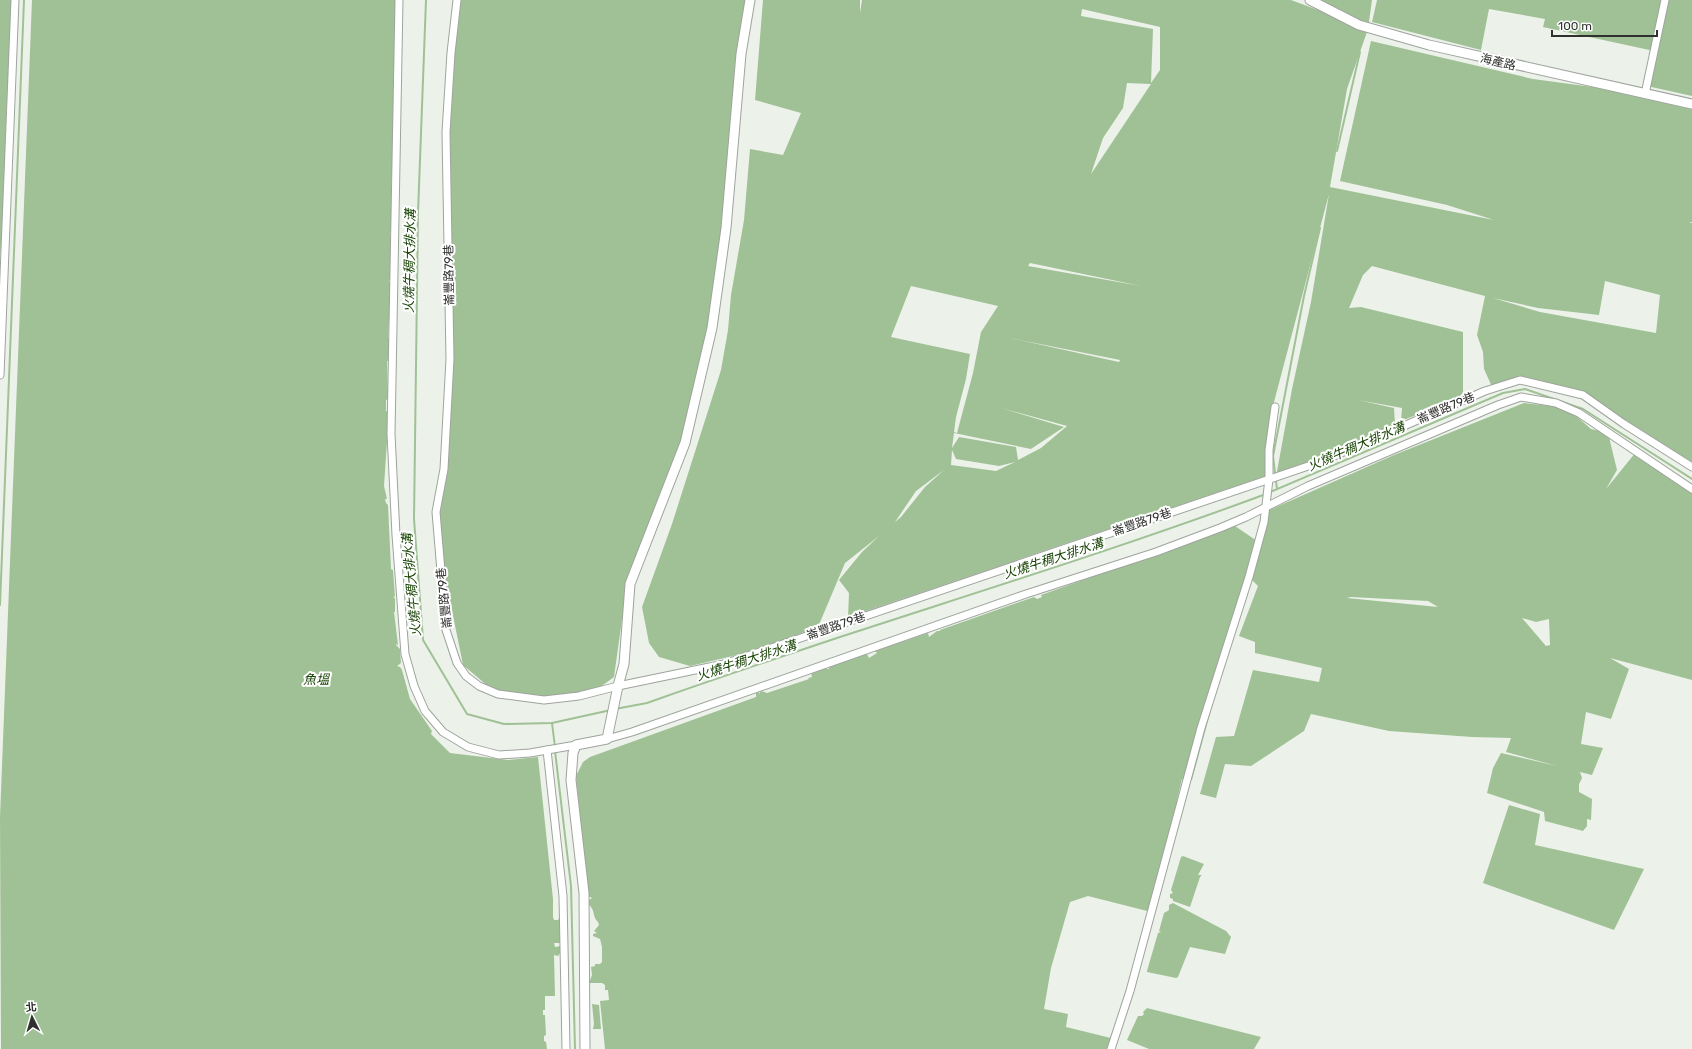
<svg xmlns="http://www.w3.org/2000/svg" width="1692" height="1049" font-family="Rubik,'Noto Sans TC',sans-serif">
  <style>
    .water { fill: #a0c195; fill-rule: evenodd }
    .lines { fill: none; stroke-linecap: round; stroke-linejoin: round }
    .stream { stroke: #a0c195; stroke-width: 2 }
    .minor-casing { stroke: #9ea49d; stroke-width: 9 }
    .tertiary-casing { stroke: #9ea49d; stroke-width: 11 }
    .minor { stroke: #fff; stroke-width: 7 }
    .tertiary { stroke: #fff; stroke-width: 9 }
    .labels { text-anchor: middle; stroke-width: 4; stroke-linejoin: round; paint-order: stroke }
    .street-label { font-size: 12px; fill: #2f312e; stroke: #fff }
    .water-label { font-size: 13px; font-style: italic; fill: #1a4506; stroke: #fff }
  </style>
  <rect width="100%" height="100%" fill="#ecf2ea"/>
  <!-- water -->
  <g class="water">
    <path d="M0,0h12l-3,49 2,7 -5,58 2,2v8h-2l-1,58h-2v2l2,-1 -2,1 1,18h-2l2,2 -4,55z"/>
    <path d="M32,0h367l-5,83 2,3 -2,6 -1,14 4,2 -6,77 2,39 -2,-1v1l2,2 1,8 -4,-3v6l4,1 -2,32 -3,-1 3,3 -1,8h-2v2h2l-3,56 2,1 -1,22h-2l1,38 -2,1v11l3,1 -5,74 3,13h-2l1,4 2,2 3,64 2,1 2,27 -2,-1 2,3v13h-1l4,33 -2,-1v1l4,4 1,14 -4,3 3,1 2,3 8,29 22,32 -1,3 19,19 58,7 30,-3 15,142v18l1,3h4l2,-3 1,26h-7l1,4 6,-1v10l-1,-3 -2,3 -4,-1 1,41h-10v14h-2v5h2l1,20 -2,1v5l2,1 1,7h-546l-1,-232z"/>
    <path d="M460,0h290l-33,296 -33,130 8,2 -29,80 -39,97 -10,72 -22,16 -60,7 -36,-7 -33,-28 -19,-94 -6,-61 10,-43 4,-86 -3,-238 4,-76z"/>
    <path d="M763,0h97v13l2,-13h429l70,26 -55,-26h66l-4,29 -21,60 -17,98 164,33 -47,-15 -107,-24 31,-140 162,38 112,15 47,10v118h-3l3,1v244l-109,-72 -58,-14 -32,8 -9,-20 -1,-17 -6,-17 8,-39 -113,-30 -9,9 -14,33 12,-1 102,25v64l-62,25 1,-13 -44,-8 36,8 1,17 -119,52 16,-88 19,-87 18,-108 -55,208 -5,73 -421,142 1,-24 -10,-13 23,-28 17,-16 -34,27 -27,64 -28,10 -1,6 -99,23 -31,-9 -10,-14 -7,-36 30,-83 49,-154 7,-40 3,-35 13,-75 6,-71 33,6 18,-42 -46,-13zM1082,9l78,18v43l-9,13 2,-54 -72,-13zM1127,83l24,1 -60,90 12,-36 20,-30zM1030,263l111,23 -113,-20zM1605,281l55,14 -4,38 -116,-21 -47,-14 45,10 61,7zM911,286l87,20 -17,26 -8,41 -16,60 -3,-1 2,-15 10,-38 4,-25 -79,-17zM1010,338l110,22 -1,2zM1001,408l66,18 -26,22 -23,12 -2,-13 -57,-10 -7,11 2,-15 77,16 33,-22zM952,450l4,9 43,7 16,-4 -19,9 -45,-6zM944,470l-19,17 -24,30 -6,5 21,-31z"/>
    <path d="M1377,0h315v96l-45,-10 7,-35 -111,-24 2,-8 -56,-10 -8,41 -109,-28z"/>
    <path d="M1524,403l43,5 24,21 17,4 9,37 -11,19 30,-37 56,37v191l-82,-22 19,11 -18,50 -25,-7 -5,32 22,4 -11,27 -12,-3 2,6 -3,6v8l13,7 -1,21 -4,-1v7l-4,5 -38,-10 -1,-9 -57,-19 6,-25 8,-15 56,13 -51,-14 5,-14 -39,-1 -83,-6 -78,-17 -7,17 -53,35 -26,-2 -9,34 -16,-4 16,-57 18,-1 19,-66 66,12 3,-14 -67,-15v-11l-16,-6 19,-50 -9,-9 16,-65 129,-57zM1351,597l77,4 10,6 -91,-9zM1522,618l14,4 13,-3 1,26 -4,1z"/>
    <path d="M1235,526l22,15 -65,239 -10,-1 -5,21 1,1 -2,10h-2l1,4h-2l-2,12 5,5 -21,81 -67,-17 -18,6 -19,66 -7,41 24,5 -2,13 49,12 -4,10h-506l-5,-48 9,-1 -1,-10h-3v-5l-3,-2h-13l3,-8 -1,-8 4,-1v-2h5l2,-2v-15l-2,-8 -7,-3v-2l4,-1 -3,-2 5,-6 -1,-3c-6,-5 -2,-12 -10,-18l1,-4 3,-2 -4,-2 -12,-120 7,-14 7,-5 166,-60v-4l3,-1v2l2,-3 6,2 42,-14 -1,-1 4,-1 -1,-4 15,-5 1,1h2v-2l38,-13 2,4 8,-5 -2,-2 53,-18 1,4 8,-6h3v-1l94,-33 3,2 5,-2 -1,-2z"/>
    <path d="M1509,805l31,9 -5,31 109,24 -30,61 -131,-47z"/>
    <path d="M1183,856l21,8 -6,11h4l-2,2 -10,30 -17,-6v-2l-3,-1v-4l3,-1 -2,-3 10,-33z"/>
    <path d="M1173,903l53,28 5,6 -6,17 -35,-7 -12,30 -2,1 -29,-6v-1l11,-38 3,-1 -2,-1 5,-18 5,-3v-5z"/>
    <path d="M592,1004l7,1 2,24h-8l1,-5z"/>
    <path d="M1147,1008l114,29 -7,12h-105l-22,-9 11,-24h4l2,-2 -1,-2z"/>
  </g>
  <g class="lines">
    <!-- stream -->
    <g class="stream">
      <path d="M426,0l-8,213 -4,306 9,121 44,74 37,10 48,-1 59,-13"/>
      <path d="M1337,151l23,-99"/>
      <path d="M1277,489l-4,-33 31,-160 16,-68"/>
      <path d="M1270,492l233,-99 22,-4 58,20 109,70"/>
      <path d="M0,605l24,-605"/>
      <path d="M615,709l32,-6c65,-23 130,-45 196,-67 141,-46 283,-90 423,-142"/>
      <path d="M552,723l3,24"/>
      <path d="M555,751l16,135 4,163"/>
    </g>
    <!-- minor casing -->
    <g class="minor-casing">
      <g id="minor">
        <path d="M399,0l-8,434 5,101 9,119 9,32 11,25 18,21 25,15 31,8 31,-2 46,-8"/>
        <path d="M457,0l-6,53 -5,79 4,227 -6,110 -8,43 10,118 11,33 9,13 13,10 19,8 46,6 35,-4 39,-10 106,-22 596,-202 165,-71 35,-11 63,15 41,29 68,43"/>
        <path d="M1645,94l20,-94"/>
        <path d="M0,375l15,-375"/>
        <path d="M607,739l25,-7 394,-138 130,-42 64,-24 26,-11 62,-31 190,-81 23,-8 35,6 23,10 113,76"/>
        <path d="M547,750l16,146 3,153"/>
        <path d="M1111,1049l19,-58 71,-263 48,-151 15,-55 5,-43v-29l6,-43"/>
      </g>
    </g>
    <!-- tertiary casing -->
    <g class="tertiary-casing">
      <g id="tertiary">
        <path d="M1310,0l49,25 70,20 263,59"/>
        <path d="M585,1049l-1,-156 -13,-113 2,-27 3,-8 31,-6 11,-53 6,-22 6,-80 55,-141 27,-115 14,-100 15,-174 9,-54"/>
      </g>
    </g>
    <!-- minor -->
    <use href="#minor" class="minor"/>
    <!-- tertiary -->
    <use href="#tertiary" class="tertiary"/>
  </g>
  <g class="labels">
    <!-- street labels -->
    <g class="street-label">
      <text transform="translate(1498 62) rotate(13)" y="4">海產路</text>
      <text transform="translate(449 275) rotate(-91)" y="4">崙豐路79巷</text>
      <text transform="translate(1446 408) rotate(-23)" y="4">崙豐路79巷</text>
      <text transform="translate(1142 522) rotate(-19)" y="4">崙豐路79巷</text>
      <text transform="translate(444 598) rotate(-96)" y="4">崙豐路79巷</text>
      <text transform="translate(836 626) rotate(-19)" y="4">崙豐路79巷</text>
    </g>
    <!-- water labels -->
    <g class="water-label">
      <text transform="translate(409 261) rotate(-89)" y="5">火燒牛稠大排水溝</text>
      <text transform="translate(1356 446) rotate(-23)" y="5">火燒牛稠大排水溝</text>
      <text transform="translate(1053 558) rotate(-18)" y="5">火燒牛稠大排水溝</text>
      <text transform="translate(411 585) rotate(-95)" y="5">火燒牛稠大排水溝</text>
      <text transform="translate(746 660) rotate(-18)" y="5">火燒牛稠大排水溝</text>
      <text x="316" y="684">魚塭</text>
    </g>
  </g>
  <!-- north arrow -->
  <g transform="translate(32 1017) rotate(355)" stroke="#ffffff" stroke-width="3" paint-order="stroke">
  <path d="M0-3L7 15L0 10L-7 15Z" fill="#2f312e"/>
  <text y="-6" font-size="11" font-weight="bold" text-anchor="middle" fill="#2f312e">北</text>
  </g>
  <!-- scale -->
  <path d="M1552 30v6h105v-6" fill="none" stroke="#2f312e" stroke-width="2"/>
  <text x="1558" y="30" font-size="12" fill="#2f312e" stroke="#ffffff" stroke-width="3" paint-order="stroke">100 m</text>
</svg>
